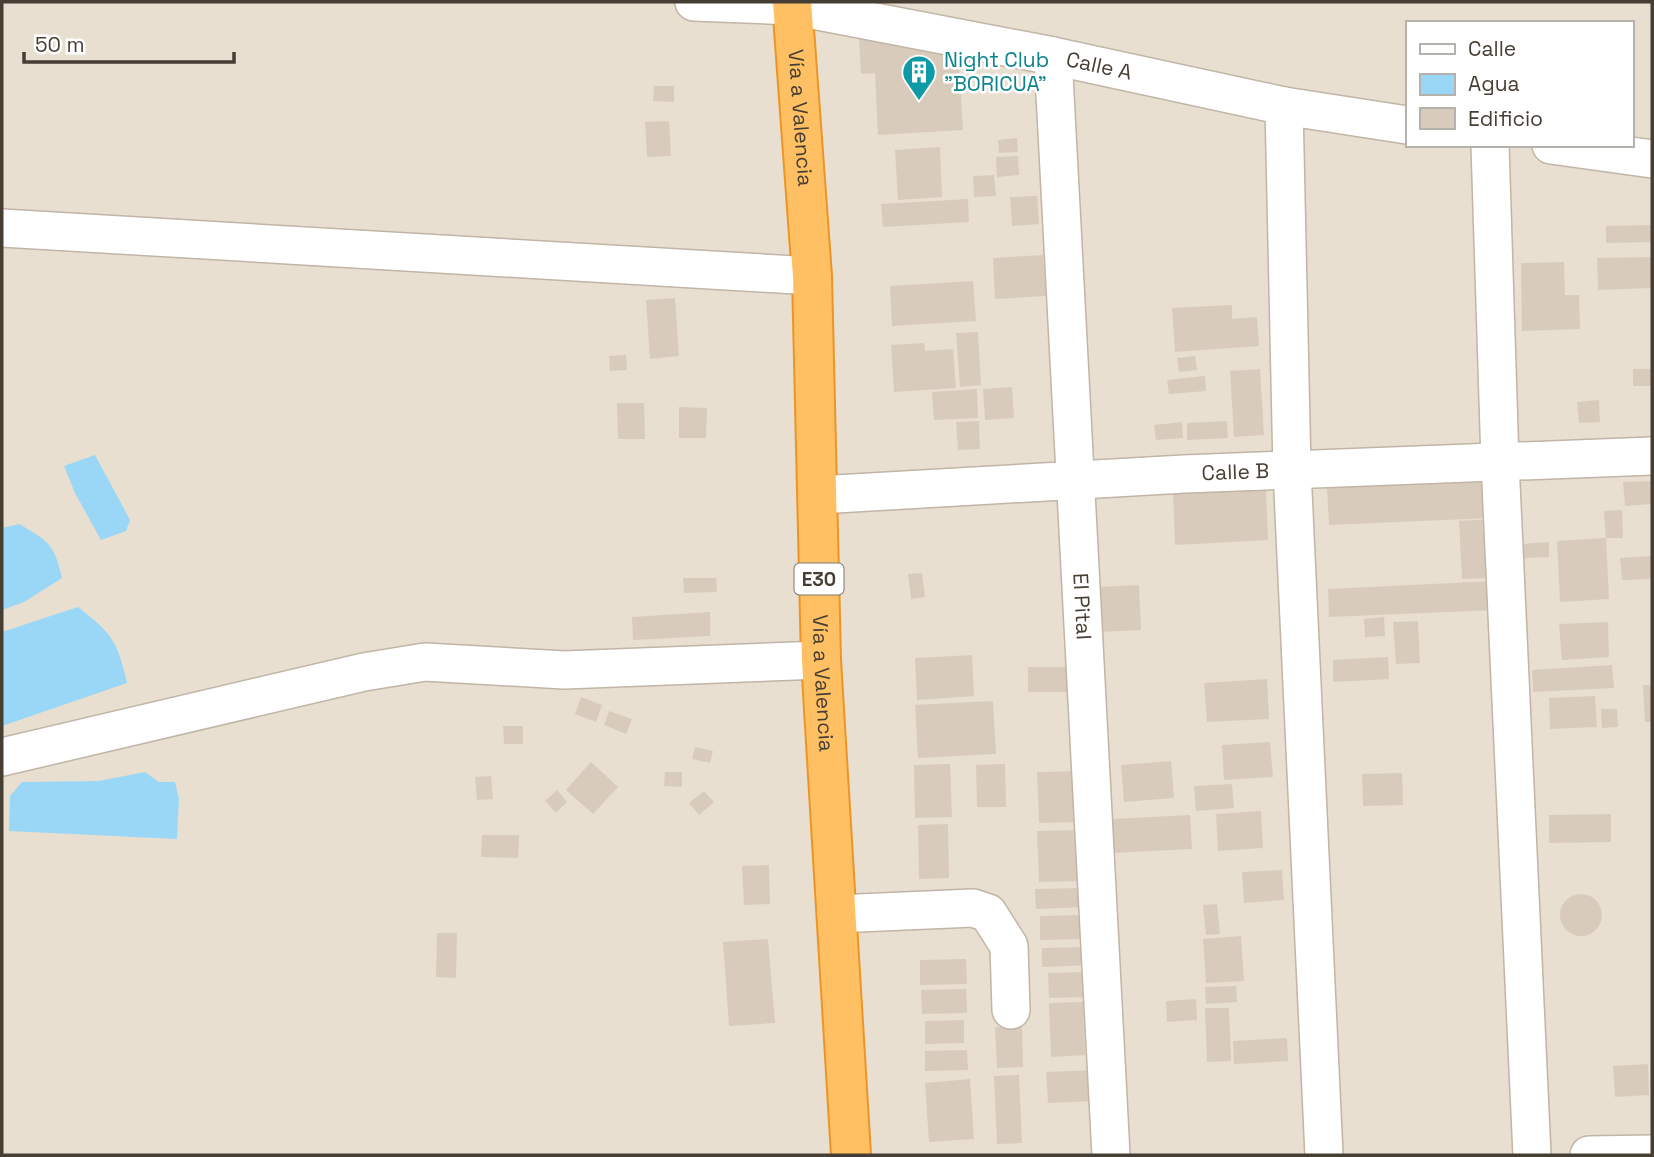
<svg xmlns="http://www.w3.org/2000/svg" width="1654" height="1157" font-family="'Space Grotesk',sans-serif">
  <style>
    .residential { fill: #e8dfd1; fill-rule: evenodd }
    .water { fill: #9ad7f7 }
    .building { fill: #d9cbbb }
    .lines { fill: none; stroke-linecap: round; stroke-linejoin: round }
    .minor-casing { stroke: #c0b5a6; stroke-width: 40 }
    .highway-casing { stroke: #ec9526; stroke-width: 42 }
    .minor { stroke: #fff; stroke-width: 37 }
    .highway { stroke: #ffc064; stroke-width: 38 }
    .labels { text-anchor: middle; stroke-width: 5; stroke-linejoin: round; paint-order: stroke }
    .shield { fill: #fff; stroke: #7e7870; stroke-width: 2 }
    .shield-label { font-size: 19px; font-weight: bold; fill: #463e33 }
    .culture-label { font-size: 21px; fill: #0d838f; stroke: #fff; text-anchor: start }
    .street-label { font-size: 21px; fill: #463e33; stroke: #fff }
  </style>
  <rect width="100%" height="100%" fill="#f4eee4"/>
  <!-- residential -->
  <path class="residential" d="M2,2h1650v1153h-1650zM1407,23h224v122h-224z"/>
  <!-- water -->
  <g class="water">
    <path d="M95,455l35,65 -4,11 -25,9 -26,-47 -11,-27z"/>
    <path d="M19,524c29,17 35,19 43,54l-38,24 -22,8v-82z"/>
    <path d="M78,607c34,27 39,33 49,76l-125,43v-94z"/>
    <path d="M145,772l14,10h16l4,17 -2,40 -168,-8 1,-35 12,-14 77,-1z"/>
  </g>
  <!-- building -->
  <g class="building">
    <path d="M859,37l83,10 2,20 15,-1 4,64 -85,5 -3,-62 -14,1z"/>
    <path d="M654,86h20v16l-21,-1z"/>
    <path d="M669,121l2,35 -24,1 -2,-35z"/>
    <path d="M1017,138l1,14 -19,1 -1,-13z"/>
    <path d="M940,147l2,50 -44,3 -3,-50z"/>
    <path d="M1018,156l1,19 -22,2 -1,-20z"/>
    <path d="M994,175l2,21 -22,1 -1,-21z"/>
    <path d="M1037,196l2,28 -27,2 -2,-29z"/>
    <path d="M968,199l1,23 -86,5 -2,-23z"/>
    <path d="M1652,225v17l-46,1v-17z"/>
    <path d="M1043,255l3,41 -51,3 -2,-41z"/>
    <path d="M1652,257v31l-54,2 -1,-32z"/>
    <path d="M1564,262l1,33h14l1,34 -58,2 -1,-68z"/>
    <path d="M973,281l3,40 -84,5 -2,-40z"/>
    <path d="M675,298l4,58 -29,3 -4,-59z"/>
    <path d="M1232,305v14l25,-2 2,29 -84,6 -3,-44z"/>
    <path d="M978,332l3,53 -21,2 -4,-54z"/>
    <path d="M924,343l1,8 28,-2 3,39 -62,4 -3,-47z"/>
    <path d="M626,355l1,15 -17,1 -1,-15z"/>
    <path d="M1195,356l2,14 -18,2 -2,-14z"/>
    <path d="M1260,369l4,66 -30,2 -4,-66z"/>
    <rect x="1633" y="369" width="19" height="17"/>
    <path d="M1205,376l1,15 -37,3 -2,-14z"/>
    <path d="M1012,387l2,31 -29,2 -2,-31z"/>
    <path d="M977,389l1,29 -44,2 -2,-28z"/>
    <path d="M1599,400l1,22 -21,1 -2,-21z"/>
    <path d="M617,403h27l1,36h-27z"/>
    <path d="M679,407l28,1 -1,30h-27z"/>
    <path d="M979,421l1,28 -22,1 -2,-28z"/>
    <path d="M1227,421l1,17 -41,2v-17z"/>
    <path d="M1182,422l1,16 -27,2 -2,-15z"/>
    <path d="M1489,480l2,38 -162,7 -2,-37z"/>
    <path d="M1652,481v23l-27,2 -2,-24z"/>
    <path d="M1266,490l2,50 -93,5 -2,-51z"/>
    <path d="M1622,510l1,28h-17l-2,-27z"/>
    <path d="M1492,519l2,59 -32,1 -3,-58z"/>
    <path d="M1606,538l3,61 -49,3 -3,-61z"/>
    <path d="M1549,542v15l-26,1 -1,-14z"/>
    <path d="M1652,556v23l-30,1 -2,-22z"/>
    <path d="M922,573l3,24 -14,2 -3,-25z"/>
    <path d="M683,578h33l1,14 -33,1z"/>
    <path d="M1494,581l2,29 -167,7 -1,-28z"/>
    <path d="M1139,585l2,45 -40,2 -2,-45z"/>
    <path d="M710,612v24l-77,4 -1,-23z"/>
    <path d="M1384,617l1,19 -20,1 -1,-18z"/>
    <path d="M1418,621l2,42 -24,1 -3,-42z"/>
    <path d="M1608,622l1,35 -47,3 -3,-36z"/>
    <path d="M972,655l2,41 -57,4 -2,-42z"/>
    <path d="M1388,657l1,22 -56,3v-22z"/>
    <path d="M1612,665l2,23 -81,4 -1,-22z"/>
    <rect x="1028" y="667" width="44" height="25"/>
    <path d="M1267,679l2,40 -62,3 -3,-39z"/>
    <path d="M1643,685h9v37h-7z"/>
    <path d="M1595,696l2,31 -47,2 -1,-31z"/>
    <path d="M581,697l21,8 -6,17 -21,-8z"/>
    <path d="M993,701l3,53 -78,4 -3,-53z"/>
    <path d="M1601,709h16l1,18 -16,1z"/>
    <path d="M609,711l23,8 -6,15 -22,-9z"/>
    <path d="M503,726h20v18h-19z"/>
    <path d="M1270,742l3,35 -49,3 -2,-35z"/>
    <path d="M695,747l18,4 -3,12 -18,-4z"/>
    <path d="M1171,761l3,37 -50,4 -3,-37z"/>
    <path d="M591,762l27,25 -25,27 -27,-24z"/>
    <path d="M950,764l2,53 -37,1 -1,-53z"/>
    <path d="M1005,764l1,43h-29l-1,-42z"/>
    <path d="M1080,771l2,51 -43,1 -2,-51z"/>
    <path d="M665,772h17v15l-18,-1z"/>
    <path d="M1402,773l1,32 -40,1 -1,-32z"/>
    <path d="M491,776l2,23 -16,1 -2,-23z"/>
    <path d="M1232,784l2,24 -38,3 -2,-25z"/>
    <path d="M557,790l10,12 -11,11 -11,-12z"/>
    <path d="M704,791l10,11 -15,13 -10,-12z"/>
    <path d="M1261,811l2,37 -45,3 -2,-37z"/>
    <path d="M1611,814v28l-62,1v-28z"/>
    <path d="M1190,815l2,34 -79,4 -2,-34z"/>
    <path d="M948,824l1,54 -30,1 -1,-54z"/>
    <path d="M1080,830l1,51 -42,1 -2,-51z"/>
    <path d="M482,835h37l-1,23 -37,-1z"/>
    <path d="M769,865l1,39 -26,1 -2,-39z"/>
    <path d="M1282,870l2,30 -40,3 -2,-31z"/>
    <path d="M1084,888l1,19 -49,2 -1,-20z"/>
    <circle cx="1581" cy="915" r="21"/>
    <path d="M1217,904l3,30 -14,1 -3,-30z"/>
    <path d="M1085,915l1,24 -46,1v-24z"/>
    <path d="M437,933h20l-1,45 -20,-1z"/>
    <path d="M1241,936l3,45 -38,2 -3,-44z"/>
    <path d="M768,939l7,84 -46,3 -6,-84z"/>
    <path d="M1090,947l1,18 -49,2v-19z"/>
    <path d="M966,959l1,25 -47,1v-25z"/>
    <path d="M1089,972v25l-40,1 -1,-25z"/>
    <path d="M1236,986l1,16 -31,2 -1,-17z"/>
    <path d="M966,989l1,24 -45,1 -1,-24z"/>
    <path d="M1196,999l1,21 -30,2 -1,-21z"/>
    <path d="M1083,1002l2,53 -34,2 -2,-54z"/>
    <path d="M1205,1008h24l2,53 -24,1z"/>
    <path d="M964,1020v23l-39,1v-23z"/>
    <path d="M1022,1026l1,41 -26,1 -2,-41z"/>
    <path d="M1287,1038l1,23 -54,3 -1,-23z"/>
    <path d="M967,1050l1,20 -43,1v-20z"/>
    <path d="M1648,1064l1,31 -34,2 -2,-31z"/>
    <path d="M1094,1070l2,31 -48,2 -2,-31z"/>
    <path d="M1019,1075l3,68 -25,1 -3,-68z"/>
    <path d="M970,1079l4,60 -45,3 -4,-59z"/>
  </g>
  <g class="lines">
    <!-- minor casing -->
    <g class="minor-casing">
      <g id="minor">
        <path id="s1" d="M694,2l98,4 261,50 231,50 123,19"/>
        <path id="s2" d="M1053,56l58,1099"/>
        <path d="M1284,106l8,364 32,685"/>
        <path d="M1490,145l10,317 32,693"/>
        <path d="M1551,145l101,14"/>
        <path d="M2,228l810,48"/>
        <path id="s3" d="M818,495l366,-21 468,-18"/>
        <path d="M2,757l362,-85 61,-10 139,8 257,-10"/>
        <path d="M836,914l137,-6 15,5 21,33 2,64"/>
        <path d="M1589,1155l63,-1"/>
      </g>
    </g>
    <!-- highway casing -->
    <g class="highway-casing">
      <g id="highway">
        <path id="s4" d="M792,2l20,274 9,384 30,495"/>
      </g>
    </g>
    <!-- minor -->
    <use href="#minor" class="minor"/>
    <!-- highway -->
    <use href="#highway" class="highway"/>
  </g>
  <!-- icons -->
  <defs>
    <g id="building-pin" transform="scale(1.75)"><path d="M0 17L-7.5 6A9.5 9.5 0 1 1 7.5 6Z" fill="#0f9aa8" stroke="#fff"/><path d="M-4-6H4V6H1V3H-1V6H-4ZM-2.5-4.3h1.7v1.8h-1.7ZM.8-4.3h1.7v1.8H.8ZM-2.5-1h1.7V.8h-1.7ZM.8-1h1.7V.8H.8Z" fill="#fff"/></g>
  </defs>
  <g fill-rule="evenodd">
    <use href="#building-pin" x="919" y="72"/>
  </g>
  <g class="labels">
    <!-- shield labels -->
    <rect class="shield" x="794.5" y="563.5" width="49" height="31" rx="5"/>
    <g class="shield-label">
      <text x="819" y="586">E30</text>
    </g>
    <!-- culture labels -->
    <g class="culture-label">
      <text x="944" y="67">Night Club<tspan x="944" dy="24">"BORICUA"</tspan></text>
    </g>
    <!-- street labels -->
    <g class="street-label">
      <text dy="7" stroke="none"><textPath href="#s1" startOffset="411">Calle A</textPath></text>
      <text dy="7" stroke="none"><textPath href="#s4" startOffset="116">Vía a Valencia</textPath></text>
      <text dy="7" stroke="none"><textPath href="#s3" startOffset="418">Calle B</textPath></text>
      <text dy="7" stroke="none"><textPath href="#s2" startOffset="551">El Pital</textPath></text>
      <text dy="7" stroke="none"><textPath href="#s4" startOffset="682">Vía a Valencia</textPath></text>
    </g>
  </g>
  <!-- border -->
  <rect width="1654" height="1157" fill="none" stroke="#463e33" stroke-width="7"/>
  <!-- legend -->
  <rect x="1406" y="21" width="228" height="126" fill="#ffffff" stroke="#b5b2ad" stroke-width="2"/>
  <rect x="1420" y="44" width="35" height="10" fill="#ffffff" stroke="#b5b2ad" stroke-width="2"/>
  <text x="1468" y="56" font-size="21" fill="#463e33">Calle</text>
  <rect x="1420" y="74" width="35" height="21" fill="#9ad7f7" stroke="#b5b2ad" stroke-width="2"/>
  <text x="1468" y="91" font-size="21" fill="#463e33">Agua</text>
  <rect x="1420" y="108" width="35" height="21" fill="#d9cbbb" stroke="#b5b2ad" stroke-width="2"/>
  <text x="1468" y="126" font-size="21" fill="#463e33">Edificio</text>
  <!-- scale -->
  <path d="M24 52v10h210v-10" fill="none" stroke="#463e33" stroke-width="3.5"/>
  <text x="35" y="52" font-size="21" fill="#463e33" stroke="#ffffff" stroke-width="5" paint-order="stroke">50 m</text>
</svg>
